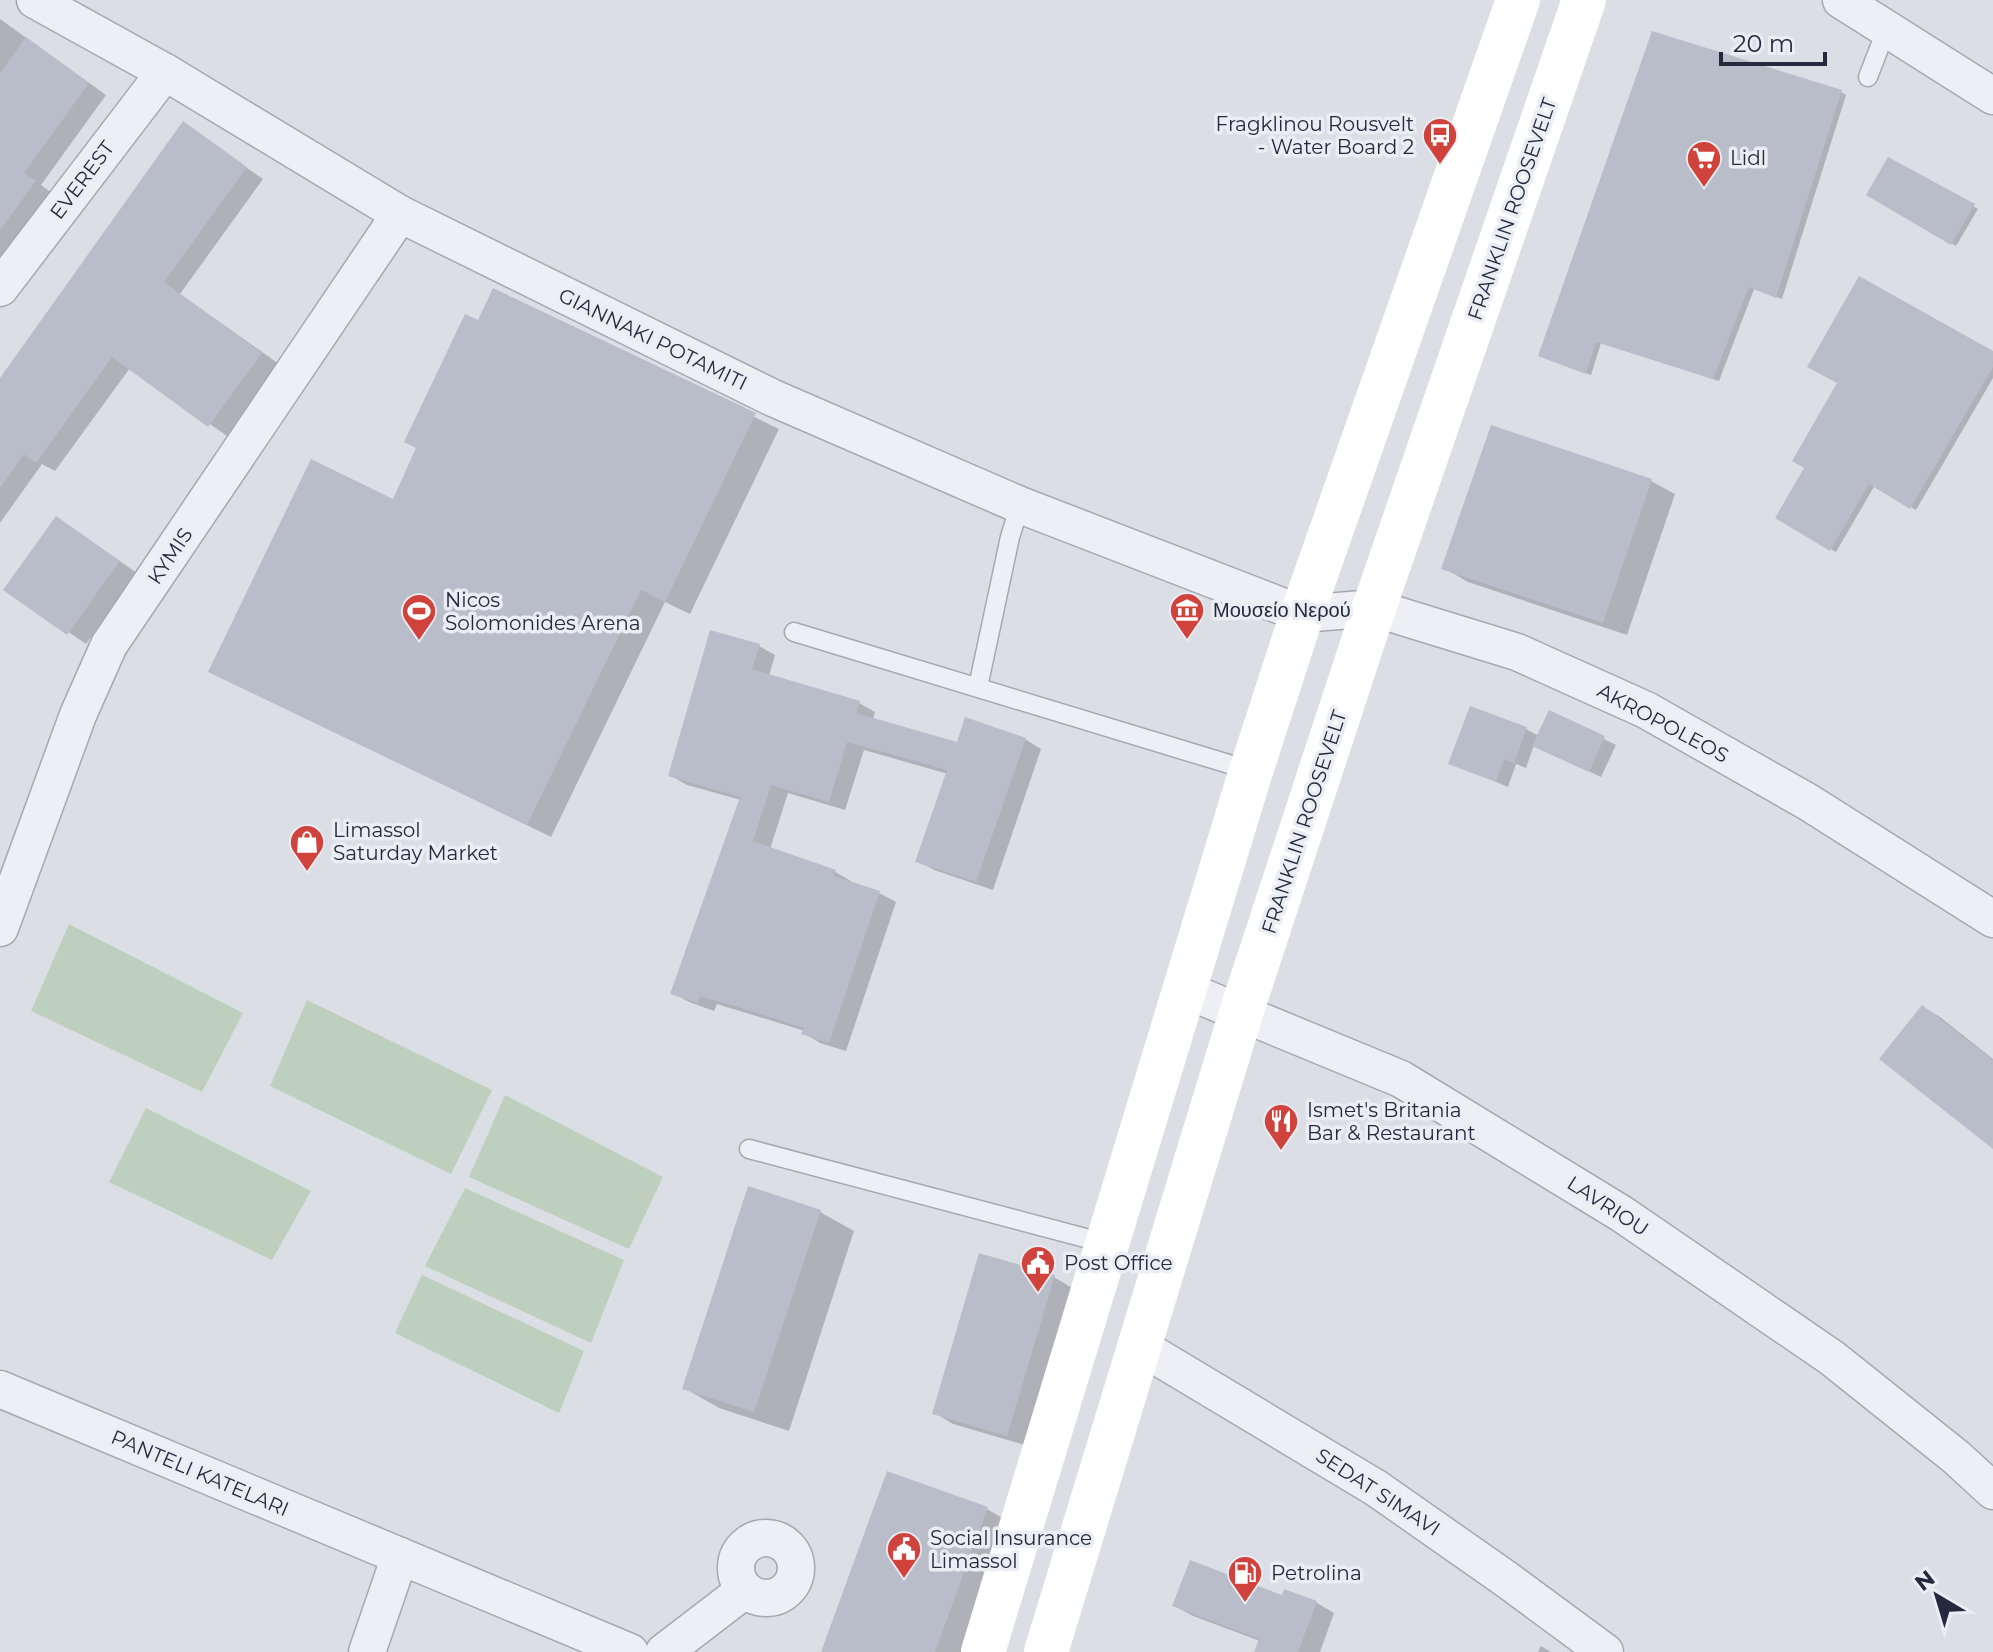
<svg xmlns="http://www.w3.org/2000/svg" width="1993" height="1652" font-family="Montserrat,sans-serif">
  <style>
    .green { fill: #bed0bd }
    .shadow { fill: #0003 }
    .building { fill: #b9bcc9 }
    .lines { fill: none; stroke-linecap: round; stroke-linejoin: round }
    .service-casing { stroke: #a5a8b3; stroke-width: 21 }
    .minor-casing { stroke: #a5a8b3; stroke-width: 39 }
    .service { stroke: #eeeff5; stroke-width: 18 }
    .minor { stroke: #eeeff5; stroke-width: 36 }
    .secondary { stroke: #fff; stroke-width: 44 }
    .labels { text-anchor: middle; stroke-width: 7; stroke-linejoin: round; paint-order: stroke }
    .poi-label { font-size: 20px; fill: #25293d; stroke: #ebedf4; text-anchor: start }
    .street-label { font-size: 20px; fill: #25293d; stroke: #ebedf4 }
  </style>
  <rect width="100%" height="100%" fill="#dcdee6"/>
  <!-- green -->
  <g class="green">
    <path d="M69,924l174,89 -41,79 -171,-81z"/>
    <path d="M307,1000l185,90 -41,84 -181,-88z"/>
    <path d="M505,1095l158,82 -34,72 -160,-72z"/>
    <path d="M146,1108l165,83 -39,69 -163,-78z"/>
    <path d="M465,1188l159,72 -33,83 -166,-77z"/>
    <path d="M422,1275l162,76 -25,62 -164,-80z"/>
  </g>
  <!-- shadow -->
  <g class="shadow">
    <path d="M0,19l106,76 -65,90 11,8 -52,73z"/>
    <path d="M1841,92l5,3 -64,204 -28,-10 -35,92 -118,-38 -10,32 -46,-17z"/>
    <path d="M183,124l80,55 -83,115 99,70 -52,72 -97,-68 -75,103 -13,-7 -42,59v-142z"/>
    <path d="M1888,159l90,50 -22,37 -88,-52z"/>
    <path d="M494,291l285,138 -89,185 -25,-12 -114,235 -340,-166 183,-170z"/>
    <path d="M1993,354v24l-77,132 -41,-25 -39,67 -58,-35 29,-50 33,-85z"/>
    <path d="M1651,481l24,13 -48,141 -159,-53 -24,-14z"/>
    <path d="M57,518l80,55 -51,71 -80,-55z"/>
    <path d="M759,646l16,9 -6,21 90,27 16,9 -2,8 85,24 67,-5 16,10 -48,141 -59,-20 -16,-9 30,-87 -84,-24 -19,60 -57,-17 -18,56 65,23 16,9v2l28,10 17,9 -50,149 -26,-8 -16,-10 1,-2 -88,-27 -3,7 -25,-9 -16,-9 68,-193 -54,-15 -17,-10z"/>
    <path d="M1550,712l66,33 -15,32 -67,-32 -8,23 -10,-4 -8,23 -57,-24 75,-34 13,7z"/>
    <path d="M1923,1007l17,10 53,42v87z"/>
    <path d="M820,1212l34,19 -65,200 -70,-23 -35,-20z"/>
    <path d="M1054,1277l18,11 -47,157 -72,-21 -18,-11z"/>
    <path d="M987,1509l34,20 -44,123h-153z"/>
    <path d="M1285,1591l32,12 17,10 -14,39h-64l4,-11 -67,-25 -18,-10 108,-9z"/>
    <path d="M1541,1646l10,6h-13z"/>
  </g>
  <!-- building -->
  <g class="building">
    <path d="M1652,31l190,59 -66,208 -27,-11 -36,92 -117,-37 -10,32 -48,-18z"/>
    <path d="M26,37l63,46 -65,90 12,8 -36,49v-157z"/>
    <path d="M183,121l64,46 -83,115 98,71 -54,74 -96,-70 -76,106 -12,-9 -24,34v-110z"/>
    <path d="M1888,157l87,47 -24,41 -85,-50z"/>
    <path d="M1859,276l134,75v16l-83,142 -41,-25 -39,67 -55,-33 29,-50 -12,-7 45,-78 -30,-16z"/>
    <path d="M493,288l263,125 -91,189 -24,-12 -114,235 -319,-153 103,-213 82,40 23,-51 -12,-6 61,-128 13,6z"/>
    <path d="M1491,425l161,54 -49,144 -162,-54z"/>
    <path d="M56,516l64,45 -53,74 -64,-45z"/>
    <path d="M710,630l50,14 -8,25 108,32 -4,12 101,29 8,-25 61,21 -50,144 -61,-20 32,-92 -100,-28 -18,60 -58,-17 -18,56 83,29 -2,6 46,15 -51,152 -28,-9 3,-6 -53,-17 -51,-15 -2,7 -28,-9 70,-197 -72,-21z"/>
    <path d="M1470,706l57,21 -13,36 -10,-4 -8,23 -48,-18z"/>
    <path d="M1549,710l56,26 -16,36 -57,-26z"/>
    <path d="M1922,1005l71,55v89l-114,-90z"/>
    <path d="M748,1186l73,24 -67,202 -72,-23z"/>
    <path d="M979,1253l76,22 -48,161 -75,-22z"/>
    <path d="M887,1471l101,36 -53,145h-114z"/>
    <path d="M1190,1560l92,35 2,-6 33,12 -19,51h-44l5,-13 -87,-33z"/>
  </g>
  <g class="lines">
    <!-- service casing -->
    <g class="service-casing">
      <g id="service">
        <path d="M1868,77l19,-49"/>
        <path d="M794,632l435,132 21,10"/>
        <path d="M978,687l32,-150 10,-32"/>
        <path d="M749,1149l359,95"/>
      </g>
    </g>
    <!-- minor casing -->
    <g class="minor-casing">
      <g id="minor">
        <path d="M35,0l130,72 235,142 373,184 247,107 282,109 72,-6 143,44 129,58 162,92 185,117"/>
        <path d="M1841,0l152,96"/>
        <path d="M0,288l165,-216"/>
        <path d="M0,928l78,-213 31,-70 291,-431"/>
        <path d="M1183,989l218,90 221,135 210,144 124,99 37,34"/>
        <path d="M1141,1347l235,141 130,91 99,73"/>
        <path d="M0,1389l630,263"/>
        <circle cx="766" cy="1568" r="30"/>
        <path d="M367,1652l33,-96"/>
        <path d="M664,1652l81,-62"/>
      </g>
    </g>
    <!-- service -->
    <use href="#service" class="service"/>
    <!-- minor -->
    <use href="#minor" class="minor"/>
    <!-- secondary -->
    <g class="secondary">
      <path d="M983,1652l267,-878 52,-160 216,-614"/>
      <path d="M1046,1652l195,-639 133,-405 210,-608"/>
    </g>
  </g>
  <!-- icons -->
  <defs>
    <g id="bus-pin" transform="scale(1.8)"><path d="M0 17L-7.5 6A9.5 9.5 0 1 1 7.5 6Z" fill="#d0433c" stroke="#ebedf4"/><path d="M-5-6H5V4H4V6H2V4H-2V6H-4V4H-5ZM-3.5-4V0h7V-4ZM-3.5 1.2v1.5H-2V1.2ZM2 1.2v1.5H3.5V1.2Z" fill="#fff"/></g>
    <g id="supermarket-pin" transform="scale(1.8)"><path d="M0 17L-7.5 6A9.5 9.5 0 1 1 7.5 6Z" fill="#d0433c" stroke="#ebedf4"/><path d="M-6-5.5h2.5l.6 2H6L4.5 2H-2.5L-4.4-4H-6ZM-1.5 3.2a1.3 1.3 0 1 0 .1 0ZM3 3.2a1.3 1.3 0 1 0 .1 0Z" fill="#fff"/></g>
    <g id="museum-pin" transform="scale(1.8)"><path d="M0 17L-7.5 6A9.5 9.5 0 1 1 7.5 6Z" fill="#d0433c" stroke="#ebedf4"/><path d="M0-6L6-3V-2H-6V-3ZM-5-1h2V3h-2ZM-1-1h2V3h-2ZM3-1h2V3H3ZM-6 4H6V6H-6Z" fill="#fff"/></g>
    <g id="stadium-pin" transform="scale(1.8)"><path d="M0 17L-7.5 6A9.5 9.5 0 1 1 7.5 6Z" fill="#d0433c" stroke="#ebedf4"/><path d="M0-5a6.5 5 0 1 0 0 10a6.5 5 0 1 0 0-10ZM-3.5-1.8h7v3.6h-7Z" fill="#fff"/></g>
    <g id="shop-pin" transform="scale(1.8)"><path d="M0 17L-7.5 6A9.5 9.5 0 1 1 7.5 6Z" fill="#d0433c" stroke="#ebedf4"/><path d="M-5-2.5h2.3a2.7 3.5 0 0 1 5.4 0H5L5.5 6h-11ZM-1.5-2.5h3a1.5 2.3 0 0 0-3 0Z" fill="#fff"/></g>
    <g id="restaurant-pin" transform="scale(1.8)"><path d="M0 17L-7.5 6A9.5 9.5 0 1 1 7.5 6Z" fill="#d0433c" stroke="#ebedf4"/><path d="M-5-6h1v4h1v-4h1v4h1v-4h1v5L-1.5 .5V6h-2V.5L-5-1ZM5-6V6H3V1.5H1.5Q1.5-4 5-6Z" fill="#fff"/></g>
    <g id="civic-pin" transform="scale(1.8)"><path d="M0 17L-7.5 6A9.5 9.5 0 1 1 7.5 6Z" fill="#d0433c" stroke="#ebedf4"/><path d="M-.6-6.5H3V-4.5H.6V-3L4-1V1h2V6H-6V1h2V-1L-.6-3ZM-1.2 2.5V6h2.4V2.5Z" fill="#fff"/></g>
    <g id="fuel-pin" transform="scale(1.8)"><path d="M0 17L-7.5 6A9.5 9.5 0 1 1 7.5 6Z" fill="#d0433c" stroke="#ebedf4"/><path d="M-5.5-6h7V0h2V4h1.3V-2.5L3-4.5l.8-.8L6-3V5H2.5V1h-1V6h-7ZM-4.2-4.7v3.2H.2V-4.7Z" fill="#fff"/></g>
  </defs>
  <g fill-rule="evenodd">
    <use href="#bus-pin" x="1440" y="135"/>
    <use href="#supermarket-pin" x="1704" y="158"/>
    <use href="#museum-pin" x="1187" y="610"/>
    <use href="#stadium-pin" x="419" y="611"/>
    <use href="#shop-pin" x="307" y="842"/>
    <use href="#restaurant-pin" x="1281" y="1121"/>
    <use href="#civic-pin" x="1038" y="1263"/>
    <use href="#civic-pin" x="904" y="1549"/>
    <use href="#fuel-pin" x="1245" y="1573"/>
  </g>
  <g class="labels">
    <!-- poi labels -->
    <g class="poi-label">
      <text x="1414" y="131" text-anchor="end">Fragklinou Rousvelt<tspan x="1414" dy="23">- Water Board 2</tspan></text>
      <text x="1730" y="165">Lidl</text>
      <text x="445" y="607">Nicos<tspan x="445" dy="23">Solomonides Arena</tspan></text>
      <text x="1213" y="617">Μουσείο Νερού</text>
      <text x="333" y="837">Limassol<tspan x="333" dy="23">Saturday Market</tspan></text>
      <text x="1307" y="1117">Ismet's Britania<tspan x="1307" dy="23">Bar &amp; Restaurant</tspan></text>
      <text x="1064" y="1270">Post Office</text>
      <text x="930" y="1545">Social Insurance<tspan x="930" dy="23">Limassol</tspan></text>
      <text x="1271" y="1580">Petrolina</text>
    </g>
    <!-- street labels -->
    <g class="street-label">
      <text transform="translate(82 180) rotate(-53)" y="7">EVEREST</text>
      <text transform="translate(1512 209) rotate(-71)" y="7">FRANKLIN ROOSEVELT</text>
      <text transform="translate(653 339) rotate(26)" y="7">GIANNAKI POTAMITI</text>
      <text transform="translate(170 556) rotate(-56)" y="7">KYMIS</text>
      <text transform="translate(1663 723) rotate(28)" y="7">AKROPOLEOS</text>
      <text transform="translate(1304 822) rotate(-72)" y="7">FRANKLIN ROOSEVELT</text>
      <text transform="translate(1608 1206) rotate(33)" y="7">LAVRIOU</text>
      <text transform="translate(200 1473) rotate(23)" y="7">PANTELI KATELARI</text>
      <text transform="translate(1378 1492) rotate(33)" y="7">SEDAT SIMAVI</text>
    </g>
  </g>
  <!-- north arrow -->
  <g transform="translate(1937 1596) rotate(322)" stroke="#ebedf4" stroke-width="6" paint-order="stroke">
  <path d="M0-6L14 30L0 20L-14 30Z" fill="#25293d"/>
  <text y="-12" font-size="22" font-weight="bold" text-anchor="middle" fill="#25293d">N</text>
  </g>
  <!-- scale -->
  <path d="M1721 52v12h104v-12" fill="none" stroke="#25293d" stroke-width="4"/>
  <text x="1733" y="52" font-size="24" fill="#25293d" stroke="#ebedf4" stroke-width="6" paint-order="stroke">20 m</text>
</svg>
